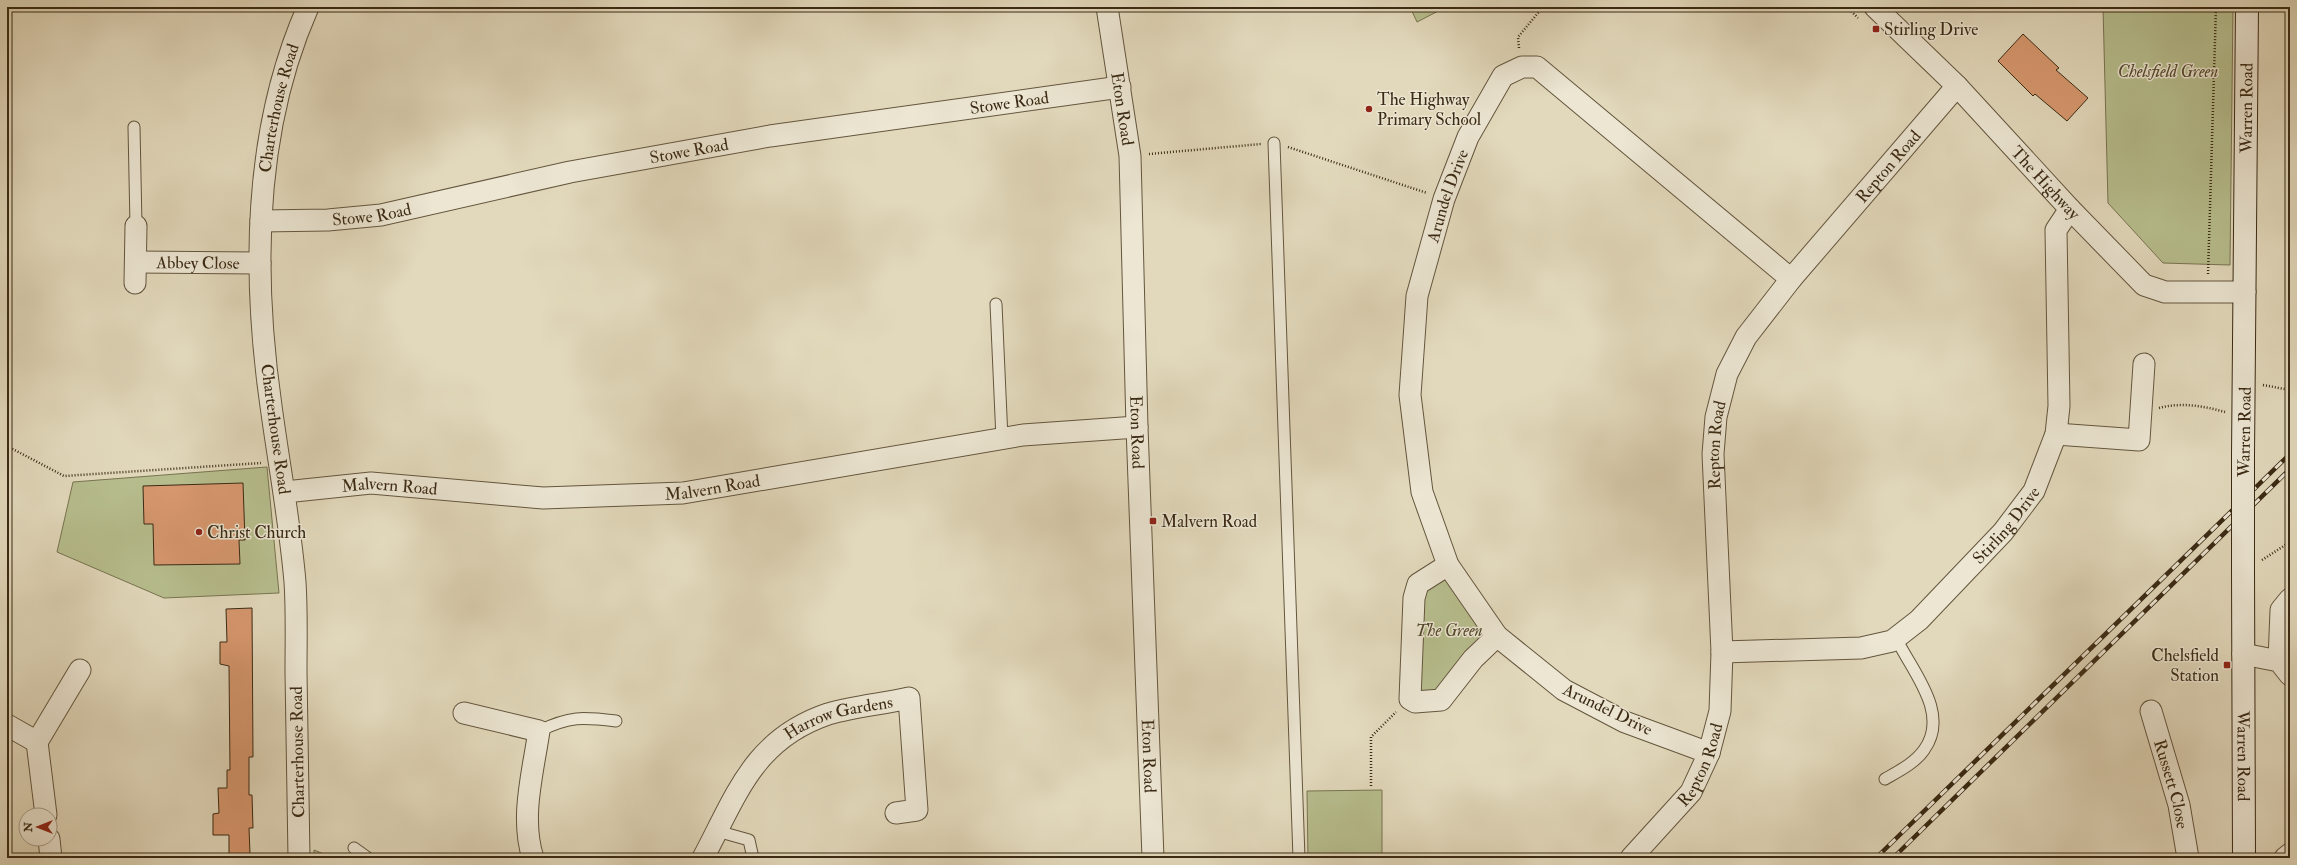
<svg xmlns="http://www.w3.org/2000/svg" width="2297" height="865" font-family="'IM FELL Double Pica',serif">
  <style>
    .green { fill: #b7be8e; stroke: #787451 }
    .building { fill: #d8986f; stroke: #3a2a14 }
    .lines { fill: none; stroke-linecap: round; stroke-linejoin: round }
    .lane-casing { stroke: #64563e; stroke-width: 13 }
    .street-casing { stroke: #64563e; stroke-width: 23 }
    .secondary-casing { stroke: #3a2a14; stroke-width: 24 }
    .path { stroke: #3a2a14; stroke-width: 2.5; stroke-dasharray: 1 2; stroke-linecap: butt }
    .lane { stroke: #ece6d3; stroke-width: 11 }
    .street { stroke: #ece6d3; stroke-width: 21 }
    .secondary { stroke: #ece6d3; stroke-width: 22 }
    .rail-casing { stroke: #3a2a14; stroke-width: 4.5 }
    .rail { stroke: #ece6d3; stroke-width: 3; stroke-dasharray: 9; stroke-linecap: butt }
    .secondary-bridge-casing { stroke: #3a2a14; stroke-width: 24; stroke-linecap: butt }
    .secondary-bridge { stroke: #ece6d3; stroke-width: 22 }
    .poi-dot { fill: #8f2418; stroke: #ece6d3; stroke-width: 1.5 }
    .labels { text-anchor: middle; stroke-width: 3; stroke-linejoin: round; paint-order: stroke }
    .poi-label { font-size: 17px; fill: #3a2a14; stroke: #ece6d3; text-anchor: start }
    .park-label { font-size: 17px; font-style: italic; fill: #53482c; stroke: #ece6d3 }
    .street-label { font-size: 17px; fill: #3a2a14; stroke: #ece6d3 }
  </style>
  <rect width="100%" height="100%" fill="#e2d9bc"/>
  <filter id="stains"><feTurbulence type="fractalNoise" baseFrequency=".005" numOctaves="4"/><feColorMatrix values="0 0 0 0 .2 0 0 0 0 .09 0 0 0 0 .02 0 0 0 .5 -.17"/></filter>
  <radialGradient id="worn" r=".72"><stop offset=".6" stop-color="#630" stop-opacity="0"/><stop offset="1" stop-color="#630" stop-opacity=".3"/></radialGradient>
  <!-- green -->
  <g class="green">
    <path d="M1410,7h36l-29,15z"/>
    <path d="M2103,7h130l-3,258 -67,-2 -55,-60z"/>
    <path d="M267,467l12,126 -115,5 -107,-46 16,-70z"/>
    <path d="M1450,575l35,56 -4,11 -43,48 -18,4 2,-103z"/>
    <path d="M1382,790v68h-74l-1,-67z"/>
    <path d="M314,850l20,8h-20z"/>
  </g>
  <!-- building -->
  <g class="building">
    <path d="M2023,34l36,34 -3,2 32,28 -21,23 -32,-27 -2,2 -35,-35z"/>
    <path d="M243,483l2,57h-6l1,24 -86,1 -1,-41h-9l-1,-38z"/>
    <path d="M252,608l1,149h-4v38h3l1,33h-4l1,26h-21v-19h-16v-21l6,-1 -1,-25h9v-18h3l-1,-104 -9,-2v-22h7l-1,-33z"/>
  </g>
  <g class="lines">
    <!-- lane casing -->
    <g class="lane-casing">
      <g id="lane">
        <path d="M134,127l2,99"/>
        <path d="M1274,143l25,715"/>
        <path d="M996,304l6,135"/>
        <path d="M539,731c31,-15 43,-14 77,-10"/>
        <path d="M1885,779c14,-8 30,-16 39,-29 27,-37 -13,-80 -28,-112"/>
        <path d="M717,831l32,9 4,18"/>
        <path d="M354,848l14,10"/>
      </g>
    </g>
    <!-- street casing -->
    <g class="street-casing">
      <g id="street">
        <path id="s1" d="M1107,7l23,149 7,271 16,431"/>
        <path id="s2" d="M1875,7l82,79 113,123 74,76 21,7h80"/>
        <path id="s3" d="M261,221l67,-1 53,-5 189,-43 200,-36 350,-49"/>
        <path id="s4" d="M136,262l124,1"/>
        <path d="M135,283l1,-57"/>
        <path d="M2056,434l83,6 5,-76"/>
        <path id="s5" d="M285,492l86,-9 172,15 140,-5 340,-58 114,-8"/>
        <path d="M1448,565l-30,19 -4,14 -4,101 5,3 26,-2 32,-41 24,-23"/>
        <path id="s6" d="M1722,652l139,-4 31,-7 27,-21 84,-88 31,-41 22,-57 3,-28 -3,-176 14,-21"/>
        <path d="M2243,654l36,7 11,14"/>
        <path d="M2279,661l2,-51 9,-11"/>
        <path id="s7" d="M2151,711l28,94 9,53"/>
        <path d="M464,713l75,18c-6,41 -19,87 -6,127"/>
        <path d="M7,725l30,17 43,-72"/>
        <path d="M37,742l9,73"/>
        <path id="s8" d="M1709,753l-84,-31 -61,-32 -67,-54 -49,-71 -26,-73 -12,-97 7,-99 27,-97 24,-62 35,-61 19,-9h15l254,212"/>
        <path d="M49,839l2,19"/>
        <path id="s9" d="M299,858c-1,-62 -2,-124 -3,-186 0,-30 1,-60 -1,-90 -5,-59 -16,-117 -24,-176 -19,-133 -18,-275 37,-399"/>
        <path id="s10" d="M703,858c34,-64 51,-119 125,-144 26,-8 55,-10 81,-16l8,112 -21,3"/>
        <path id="s11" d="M1631,858l60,-66 18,-39 11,-42 2,-59 -9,-198 3,-37 11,-43 19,-37 45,-58 166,-193"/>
        <path d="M2285,858l5,-4"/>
      </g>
    </g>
    <!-- secondary casing -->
    <g class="secondary-casing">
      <g id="secondary">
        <path id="s12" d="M2243,455l4,-448"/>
        <path id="s13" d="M2243,572l1,286"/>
      </g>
    </g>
    <!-- path -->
    <g class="path">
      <path d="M1847,7l11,11"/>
      <path d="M1519,48l-1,-11 25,-30"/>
      <path d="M1288,147l139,46"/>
      <path d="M1149,154l112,-10"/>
      <path d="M2208,274l8,-267"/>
      <path d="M2263,385l27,5"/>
      <path d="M2159,408c22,-6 45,-2 66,4"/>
      <path d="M7,446l57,30 197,-13"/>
      <path d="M2262,560l28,-18"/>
      <path d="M1371,786v-49l25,-25"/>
    </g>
    <!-- lane -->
    <use href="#lane" class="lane"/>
    <!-- street -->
    <use href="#street" class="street"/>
    <!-- secondary -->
    <use href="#secondary" class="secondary"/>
    <!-- rail casing -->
    <g class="rail-casing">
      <g id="rail">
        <path d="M1876,858l414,-404"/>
        <path d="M1893,858l397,-389"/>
      </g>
    </g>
    <!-- rail -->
    <use href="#rail" class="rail"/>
    <!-- secondary-bridge casing -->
    <g class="secondary-bridge-casing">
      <path id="secondary-bridge" d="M2243,455v117"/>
    </g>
    <!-- secondary-bridge -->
    <use href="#secondary-bridge" class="secondary-bridge"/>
  </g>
  <!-- markers -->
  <g class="poi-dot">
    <rect x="1872" y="25" width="8" height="8" rx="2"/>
    <circle cx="1369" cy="109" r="4"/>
    <rect x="1149" y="517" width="8" height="8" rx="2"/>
    <circle cx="199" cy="532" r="4"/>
    <rect x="2223" y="661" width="8" height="8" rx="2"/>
  </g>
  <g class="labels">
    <!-- poi labels -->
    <g class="poi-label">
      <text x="1884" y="35">Stirling Drive</text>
      <text x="1377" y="105">The Highway<tspan x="1377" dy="20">Primary School</tspan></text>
      <text x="1161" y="527">Malvern Road</text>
      <text x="207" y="538">Christ Church</text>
      <text x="2219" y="661" text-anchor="end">Chelsfield<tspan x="2219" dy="20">Station</tspan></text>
    </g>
    <!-- park labels -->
    <g class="park-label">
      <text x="2168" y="77">Chelsfield Green</text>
      <text x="1449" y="636">The Green</text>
    </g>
    <!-- street labels -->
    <g class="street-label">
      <text dy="6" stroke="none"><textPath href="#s3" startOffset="759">Stowe Road</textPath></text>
      <text dy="6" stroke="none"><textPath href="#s9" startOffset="754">Charterhouse Road</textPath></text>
      <text dy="6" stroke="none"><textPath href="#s1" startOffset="103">Eton Road</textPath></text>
      <text dy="6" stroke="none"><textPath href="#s12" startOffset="347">Warren Road</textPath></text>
      <text dy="6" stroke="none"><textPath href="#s3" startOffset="435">Stowe Road</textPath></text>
      <text dy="6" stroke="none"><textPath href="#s11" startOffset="778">Repton Road</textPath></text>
      <text dy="6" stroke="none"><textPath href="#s2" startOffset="245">The Highway</textPath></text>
      <text dy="6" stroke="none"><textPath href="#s8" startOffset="710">Arundel Drive</textPath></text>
      <text dy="6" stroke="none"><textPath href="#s3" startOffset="111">Stowe Road</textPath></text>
      <text dy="6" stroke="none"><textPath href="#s4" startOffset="62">Abbey Close</textPath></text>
      <text transform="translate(276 429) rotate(82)" y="6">Charterhouse Road</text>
      <text dy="6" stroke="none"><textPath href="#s1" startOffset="427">Eton Road</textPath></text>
      <text transform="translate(2244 432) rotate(-89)" y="6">Warren Road</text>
      <text dy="6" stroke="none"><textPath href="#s11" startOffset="442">Repton Road</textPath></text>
      <text dy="6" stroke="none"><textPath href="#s5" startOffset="429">Malvern Road</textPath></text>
      <text dy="6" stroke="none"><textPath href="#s5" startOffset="105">Malvern Road</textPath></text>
      <text dy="6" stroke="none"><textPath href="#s6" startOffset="334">Stirling Drive</textPath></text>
      <text transform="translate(1608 709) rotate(26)" y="6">Arundel Drive</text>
      <text dy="6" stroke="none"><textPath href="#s10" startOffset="206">Harrow Gardens</textPath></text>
      <text transform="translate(297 752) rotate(-91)" y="6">Charterhouse Road</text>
      <text dy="6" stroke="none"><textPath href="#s1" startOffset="751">Eton Road</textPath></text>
      <text dy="6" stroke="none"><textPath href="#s13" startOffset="184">Warren Road</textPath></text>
      <text dy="6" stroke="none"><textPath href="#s11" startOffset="118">Repton Road</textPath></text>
      <text dy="6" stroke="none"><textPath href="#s7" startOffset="76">Russett Close</textPath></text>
    </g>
  </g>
  <!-- margin -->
  <rect width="2297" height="865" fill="none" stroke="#e2d9bc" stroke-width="24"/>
  <rect x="8" y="8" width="2281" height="849" fill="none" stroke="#3a2a14" stroke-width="2"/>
  <rect x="12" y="12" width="2273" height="841" fill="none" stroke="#3a2a14"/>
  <!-- north arrow -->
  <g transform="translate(38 827) rotate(270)"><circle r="19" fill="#ece6d3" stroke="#a59b87"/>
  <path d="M0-3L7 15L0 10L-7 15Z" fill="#8f2418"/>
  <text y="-6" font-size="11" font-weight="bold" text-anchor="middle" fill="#3a2a14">N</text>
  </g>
  <rect width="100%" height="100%" filter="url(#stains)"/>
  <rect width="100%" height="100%" fill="url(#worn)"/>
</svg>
